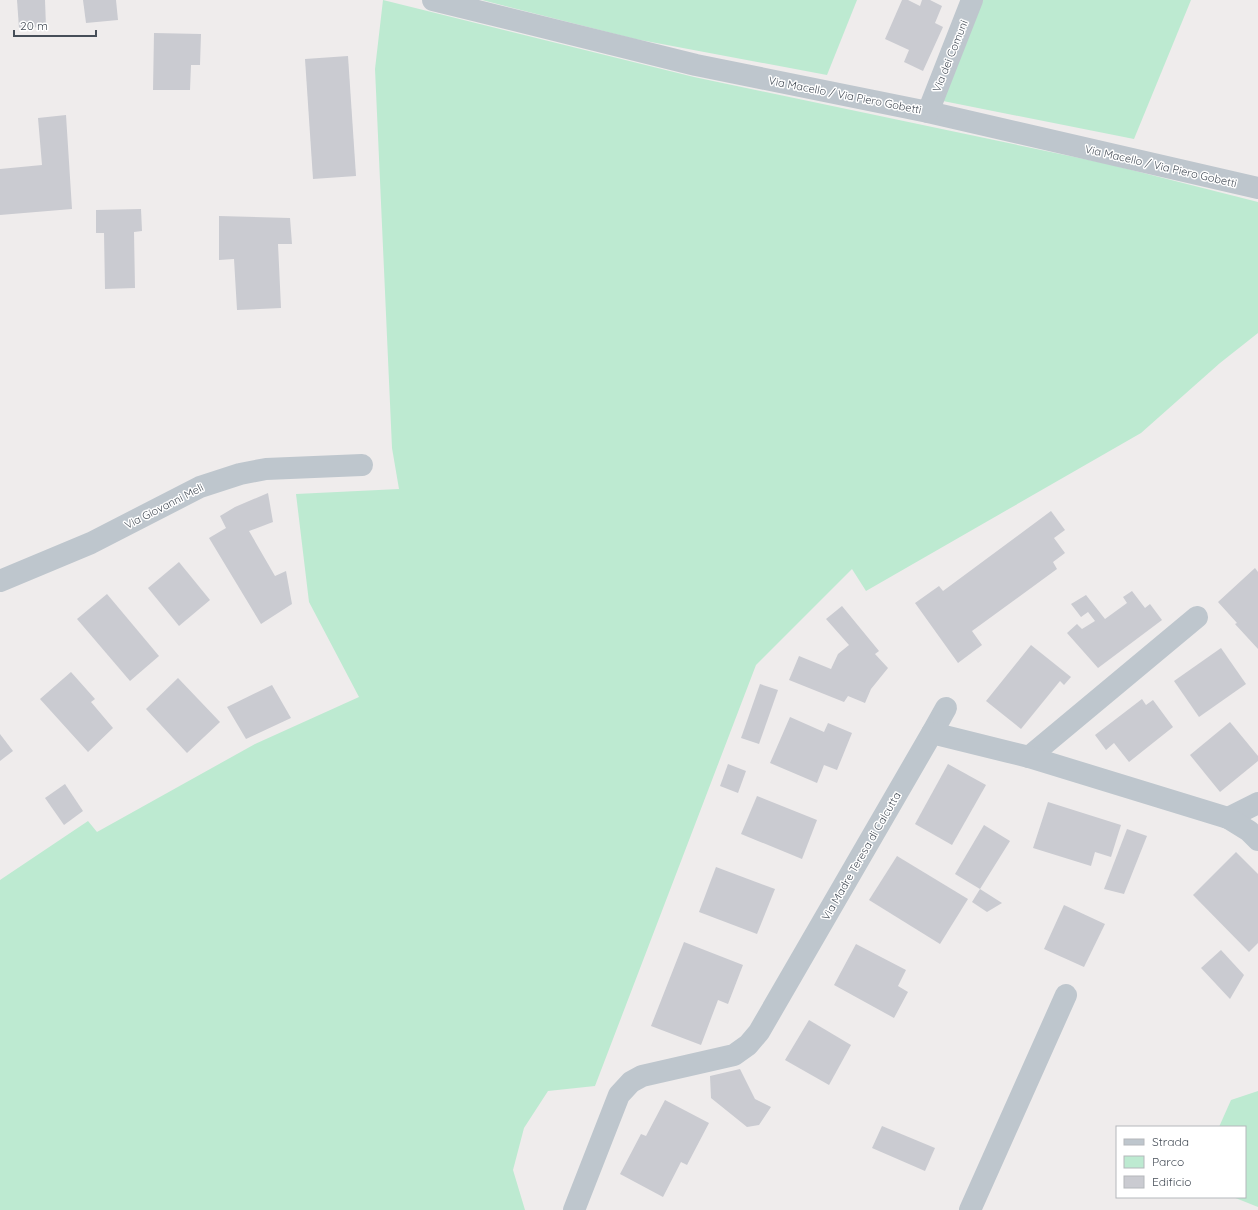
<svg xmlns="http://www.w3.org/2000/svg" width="1258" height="1210" font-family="Quicksand,sans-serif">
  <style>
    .green { fill: #bdead1 }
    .building { fill: #cacbd1 }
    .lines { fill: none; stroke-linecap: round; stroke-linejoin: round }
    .minor { stroke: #bec6cd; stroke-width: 22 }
    .labels { text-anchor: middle; stroke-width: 3; stroke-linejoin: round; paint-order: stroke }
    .street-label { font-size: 11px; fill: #464e58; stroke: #fff }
  </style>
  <rect width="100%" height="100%" fill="#efecec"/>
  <!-- green -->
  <g class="green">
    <path d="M383,0l311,77 414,87 150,38v131l-38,30 -79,70 -275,158 -14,-22 -96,96 -161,421 -47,5 -24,37 -11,42 12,40h-525v-330l88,-59 9,11 158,-88 104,-47 -50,-95 -13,-108 103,-5 -7,-41 -17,-379z"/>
    <path d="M482,0h375l-30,75 -192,-36z"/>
    <path d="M983,0h208l-57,139 -191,-38z"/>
    <path d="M1258,1091v116l-25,-10h12v-70h-26l12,-27z"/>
  </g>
  <!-- building -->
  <g class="building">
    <path d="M17,0h28l1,27 -27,1z"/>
    <path d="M83,0h33l2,20 -32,3z"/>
    <path d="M902,0h6l12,6 2,-6h8l12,6 -7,17 8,4 -20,44 -19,-9 5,-12 -24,-11z"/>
    <path d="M154,33l47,1 -1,31h-9l-1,25h-37z"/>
    <path d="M348,56l8,120 -43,3 -8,-120z"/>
    <path d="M66,115l6,94 -72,6v-46l42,-4 -4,-47z"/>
    <path d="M141,209l1,22 -8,1 1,56 -30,1 -1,-56h-8v-23z"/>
    <path d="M219,216l71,2 2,26h-14l3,64 -44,2 -3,-51 -15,1z"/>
    <path d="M268,493l5,29 -24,9 26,45 11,-5 6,33 -31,20 -52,-86 17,-10 -6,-12 15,-9z"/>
    <path d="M1051,511l14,19 -11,8 11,15 -12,9 4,7 -85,62 10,14 -24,18 -43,-60 24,-17 4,5z"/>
    <path d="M179,562l31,38 -31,26 -31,-38z"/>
    <path d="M1255,568l3,4v77l-23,-25 2,-1 -19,-21z"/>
    <path d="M1132,591l13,17 5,-4 12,16 -64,48 -31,-35 10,-9 5,5 13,-8 -7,-9 -7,5 -10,-13 15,-9 19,24 22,-16 -4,-6z"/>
    <path d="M107,594l52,62 -29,25 -53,-62z"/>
    <path d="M842,606l37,45 -4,3 13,14 -17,21 -6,14 -17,-7 -4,6 -55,-22 10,-24 32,13 7,-15 11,-9 -23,-26z"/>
    <path d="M1031,645l40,32 -7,8 -4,-4 -39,48 -35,-28z"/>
    <path d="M1221,648l25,36 -47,33 -25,-36z"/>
    <path d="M71,672l24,27 -4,3 22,26 -25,24 -48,-53z"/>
    <path d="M178,678l42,44 -33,31 -41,-44z"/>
    <path d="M760,684l18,6 -19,54 -18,-6z"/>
    <path d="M272,685l19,33 -45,21 -19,-32z"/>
    <path d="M1142,699l4,6 7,-5 20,27 -44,35 -15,-19 -8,7 -11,-15z"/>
    <path d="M790,717l34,15 4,-9 24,10 -15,37 -13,-5 -7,18 -47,-20z"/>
    <path d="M1230,722l28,34v5l-38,31 -30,-37z"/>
    <path d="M0,734l13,17 -13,10z"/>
    <path d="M728,764l18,7 -8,22 -18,-7z"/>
    <path d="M948,764l38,21 -34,60 -37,-21z"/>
    <path d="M65,784l18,27 -19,14 -19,-27z"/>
    <path d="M757,796l60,24 -15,39 -61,-25z"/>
    <path d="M1048,802l73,23 -10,32 -16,-5 -4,14 -58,-18z"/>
    <path d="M984,825l26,16 -30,48 -25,-15z"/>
    <path d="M1127,829l20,7 -23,58 -20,-5z"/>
    <path d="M1236,852l22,22v69l-9,9 -56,-57z"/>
    <path d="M897,856l71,43 -28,45 -71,-44z"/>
    <path d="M716,867l59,22 -18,45 -58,-22z"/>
    <path d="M980,889l22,14 -15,9 -15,-10z"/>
    <path d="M1064,905l41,19 -21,43 -40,-18z"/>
    <path d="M684,942l59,23 -15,39 -10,-4 -17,45 -50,-19z"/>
    <path d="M856,944l50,26 -8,16 10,6 -14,26 -60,-33z"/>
    <path d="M1221,950l23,25 -14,24 -29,-31z"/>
    <path d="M809,1020l42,25 -22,40 -44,-25z"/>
    <path d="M740,1069l15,30 16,8 -12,18 -12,2 -36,-29 -1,-22z"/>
    <path d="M665,1100l44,23 -22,42 -6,-3 -18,35 -43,-23 21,-40 5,2z"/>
    <path d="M882,1126l53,22 -10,23 -53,-23z"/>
  </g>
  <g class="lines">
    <!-- minor -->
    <g class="minor">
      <path d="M433,0l263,65 232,47 330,76"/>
      <path d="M928,112l44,-112"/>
      <path d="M0,581l91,-38 109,-56 40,-13 26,-5 96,-4"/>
      <path d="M932,733l14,-25"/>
      <path d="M1029,757l168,-140"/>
      <path d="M1228,818l30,-15"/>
      <path d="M574,1210l45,-115 12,-13 11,-6 92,-21 14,-10 11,-13 173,-299 97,24 199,61 21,13 9,9"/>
      <path d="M970,1210l96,-215"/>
    </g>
  </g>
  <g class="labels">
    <!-- street labels -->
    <g class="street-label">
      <text transform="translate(950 56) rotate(-68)" y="4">Via dei Comuni</text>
      <text transform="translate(845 95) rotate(11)" y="4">Via Macello / Via Piero Gobetti</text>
      <text transform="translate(1161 166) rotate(13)" y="4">Via Macello / Via Piero Gobetti</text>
      <text transform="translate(164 506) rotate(-27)" y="4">Via Giovanni Meli</text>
      <text transform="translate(861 856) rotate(-60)" y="4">Via Madre Teresa di Calcutta</text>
    </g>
  </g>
  <!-- legend -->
  <rect x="1116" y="1126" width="130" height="72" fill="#ffffff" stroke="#b5b8bc"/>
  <rect x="1124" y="1139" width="20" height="6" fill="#bec6cd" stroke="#b5b8bc"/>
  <text x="1152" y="1146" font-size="12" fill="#464e58">Strada</text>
  <rect x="1124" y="1156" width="20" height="12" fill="#bdead1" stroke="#b5b8bc"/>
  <text x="1152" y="1166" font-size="12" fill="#464e58">Parco</text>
  <rect x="1124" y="1176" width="20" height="12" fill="#cacbd1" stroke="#b5b8bc"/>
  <text x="1152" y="1186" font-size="12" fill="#464e58">Edificio</text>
  <!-- scale -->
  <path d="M14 30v6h82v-6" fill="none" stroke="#464e58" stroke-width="2"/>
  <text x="20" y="30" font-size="12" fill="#464e58" stroke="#ffffff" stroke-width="3" paint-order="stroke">20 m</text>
</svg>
